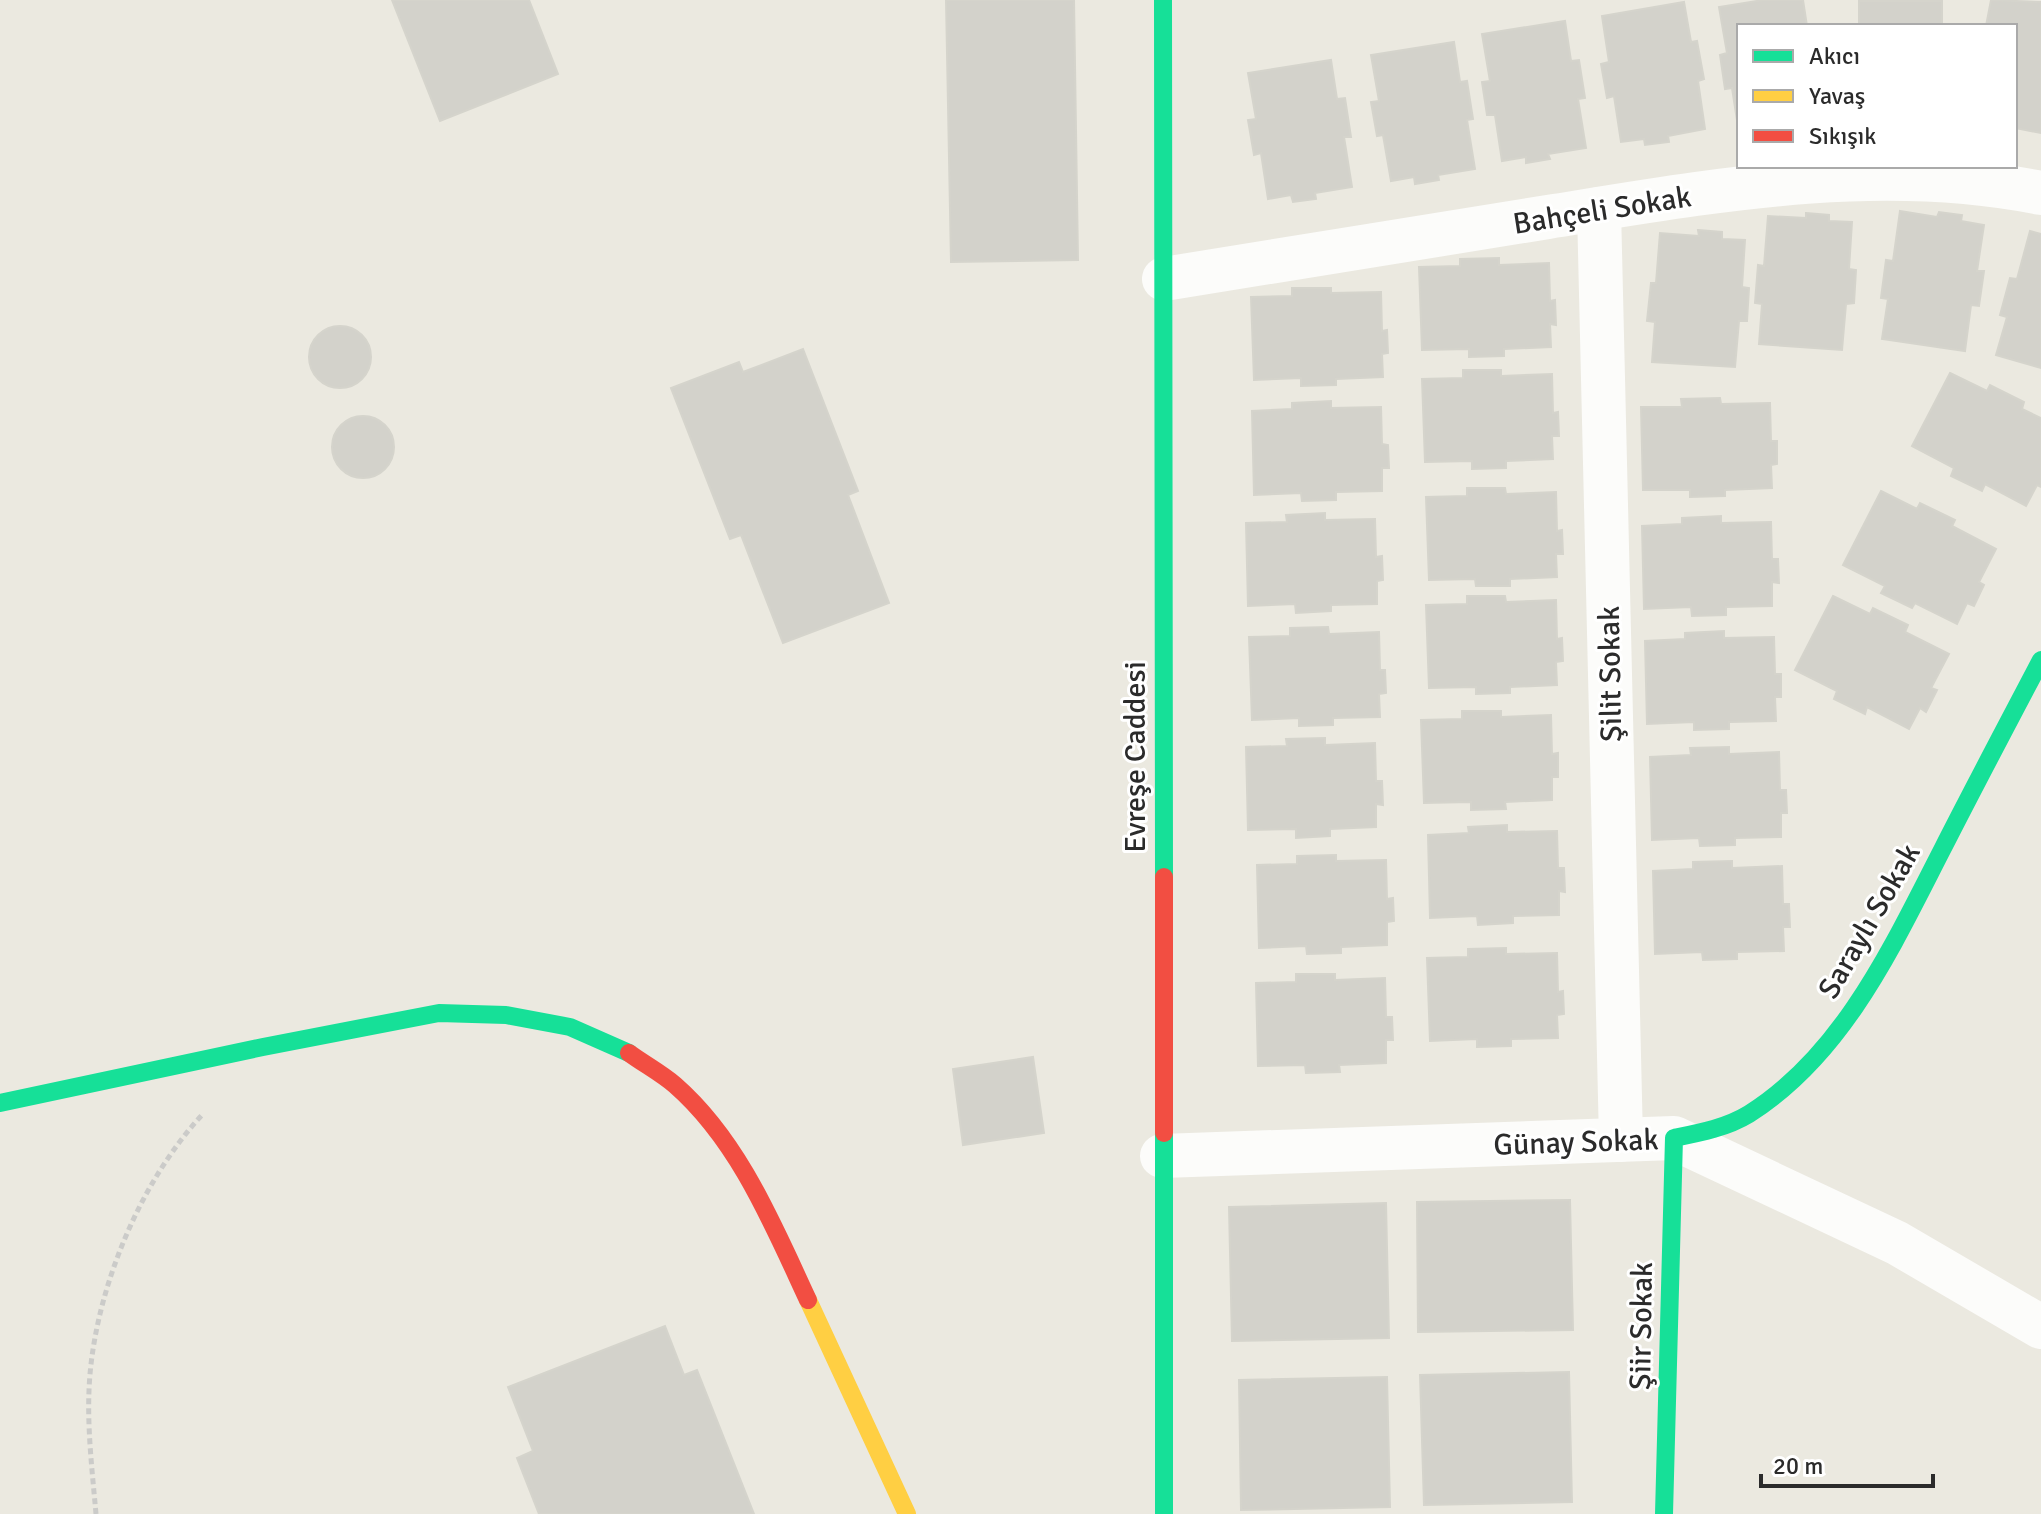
<svg xmlns="http://www.w3.org/2000/svg" width="2041" height="1514" font-family="Signika,sans-serif">
  <style>
    .building { fill: #d3d2cb; stroke: #d5d4cc; stroke-width: 2 }
    .lines { fill: none; stroke-linecap: round; stroke-linejoin: round }
    .path { stroke: #cbcbc9; stroke-width: 5; stroke-dasharray: 6 4; stroke-linecap: butt }
    .street { stroke: #fcfcfa; stroke-width: 44 }
    .fast { stroke: #16e098; stroke-width: 18 }
    .slow { stroke: #ffcf43; stroke-width: 18 }
    .jam { stroke: #f24e42; stroke-width: 18 }
    .labels { text-anchor: middle; stroke-width: 6; stroke-linejoin: round; paint-order: stroke }
    .street-label { font-size: 30px; fill: #2b2b2b; stroke: #fff }
  </style>
  <rect width="100%" height="100%" fill="#ebe9e0"/>
  <!-- building -->
  <g class="building">
    <path d="M392,0h137l29,74 -118,47z"/>
    <path d="M946,0h128l4,260 -127,2z"/>
    <path d="M1763,0h40l4,26h-68v107l-7,-45 -7,1 -5,-34 7,-2 -8,-46z"/>
    <path d="M1991,0l50,2v131l-26,-5v-102h-29z"/>
    <rect x="1859" y="1" width="83" height="25"/>
    <path d="M1684,2l7,40 6,-1 7,38 -6,2 7,48 -37,7 1,6 -24,3 -1,-6 -23,3 -7,-46 -7,2 -6,-34 8,-2 -7,-46z"/>
    <path d="M1565,21l6,40 8,-1 6,38 -7,1 8,49 -38,6 2,5 -24,4v-6l-24,4 -7,-46h-8l-5,-33 8,-1 -8,-47z"/>
    <path d="M1454,42l6,40 7,-1 6,38 -6,1 8,49 -37,6 1,5 -24,4 -1,-7 -23,4 -8,-46 -6,1 -6,-34 8,-1 -8,-46z"/>
    <path d="M1331,60l6,39 8,-1 6,39h-7l8,50 -37,6 1,6 -23,3 -2,-7 -23,4 -7,-46 -7,2 -6,-35 8,-1 -8,-46z"/>
    <path d="M1900,211l37,6 2,-5 23,3 -1,6 23,4 -7,46h7l-5,35 -8,-1 -6,46 -83,-12 6,-40 -7,-1 5,-38 7,1z"/>
    <path d="M1806,213l23,2v6l23,1 -3,47 7,1 -2,33 -8,1 -4,46 -83,-6 3,-40 -7,-1 3,-38 6,1 4,-50 38,2z"/>
    <path d="M1698,230l24,2v7l23,1 -3,47 7,1 -2,33h-8l-4,46 -83,-5 3,-40 -8,-1 4,-38h5l4,-50 39,3z"/>
    <path d="M2030,231l11,3v134l-45,-13 11,-38 -7,-2 10,-37 7,1z"/>
    <path d="M1499,258v7l50,-2 1,38 5,-1 1,25 -6,-1 1,23 -47,2v7l-35,1v-8l-47,1 -3,-83 41,-1v-7z"/>
    <path d="M1292,288h39v5l50,-1 1,39 5,-1 1,23 -6,1 1,23 -47,2v6l-35,1v-8l-47,2 -3,-83 41,-1z"/>
    <circle cx="340" cy="357" r="31"/>
    <path d="M803,349l55,142 -10,4 41,108 -106,40 -42,-108 -11,4 -59,-151 68,-26 4,10z"/>
    <path d="M1463,370h38v6l51,-2 1,39 5,-1 1,24h-7l1,23 -47,2v7l-34,1v-8l-47,1 -3,-83 41,-1z"/>
    <path d="M1950,373l37,18 3,-6 34,17 -2,7 19,9v69l-4,-2 -11,21 -41,-22 -3,7 -31,-15 3,-8 -42,-22z"/>
    <path d="M1720,398l1,6 49,-1 1,38h6v23l-6,1 1,23 -47,2v6l-35,1v-7h-47l-2,-83h41l-1,-8z"/>
    <path d="M1331,401v7l50,-1 1,37 6,1 1,23h-7v23l-46,1v8l-34,1 -1,-8 -47,2 -2,-84 40,-2v-6z"/>
    <circle cx="363" cy="447" r="31"/>
    <path d="M1467,488h38l1,6 50,-2 1,39 5,-1 1,24h-7l1,23 -47,2v7h-34l-1,-7 -46,1 -3,-83 41,-1z"/>
    <path d="M1881,491l36,18 3,-6 35,17 -3,6 44,23 -17,33 5,3 -10,21 -7,-3 -10,21 -42,-21 -3,5 -31,-15 4,-7 -42,-21z"/>
    <path d="M1325,513v7l50,-1 1,38 6,-1 1,24 -6,1v23l-46,1v6l-35,2 -1,-9 -47,2 -2,-83 41,-1 -1,-7z"/>
    <path d="M1721,516v7l50,-1 1,37h6l1,24 -7,-1v24l-46,1v8l-34,1 -1,-9 -47,2 -2,-83 40,-2v-6z"/>
    <path d="M1467,596h38l1,6 50,-2 1,39 5,-1 1,23 -7,1 1,23 -47,2v6l-34,1v-7l-47,1 -3,-83 41,-1z"/>
    <path d="M1833,596l37,18 3,-6 35,17 -3,7 44,22 -18,34 6,2 -11,22 -6,-4 -11,21 -42,-22 -2,7 -31,-15 3,-8 -42,-21z"/>
    <path d="M1328,627l1,7 50,-2 1,38h5l1,23 -7,1 1,23 -47,1v7l-34,1v-8l-47,2 -3,-83 41,-1v-8z"/>
    <path d="M1724,631v7l50,-1 1,37h6v23h-6l1,24 -47,1v7l-35,1v-8l-47,2 -2,-83 40,-2v-6z"/>
    <path d="M1462,711h39v6l50,-2 1,39 6,-1v24h-6v23l-47,2 1,7 -35,1v-8l-47,1 -3,-83 41,-1z"/>
    <path d="M1325,738v7l50,-2 1,38h6l1,24 -7,-1v23l-46,2v7l-34,2v-9l-48,1 -2,-83 41,-1 -1,-7z"/>
    <path d="M1729,747v7l50,-2 1,38h6l1,23h-6v24l-46,1v7l-35,1 -1,-8 -47,2 -2,-83 41,-2 -1,-7z"/>
    <path d="M1507,825v7l50,-1 1,37h6l1,24 -6,-1v24l-46,1v7l-35,2 -1,-9 -47,2 -2,-83 41,-2 -1,-6z"/>
    <path d="M1336,855v6l50,-1 1,39 6,-1 1,23 -7,1v23l-46,2v6l-34,1 -1,-8 -47,2 -2,-83 40,-1v-8z"/>
    <path d="M1732,861v7l50,-2 1,38h6l1,23h-7l1,24 -47,1v7l-34,1 -1,-8 -47,2 -2,-83 40,-2v-7z"/>
    <path d="M1506,948v6l51,-1 1,39 5,-1 1,23 -7,1 1,23 -47,1v7l-34,1v-8l-47,2 -3,-83 41,-1v-8z"/>
    <path d="M1296,974h39v6l50,-2 1,39h6l1,23h-7v23l-47,2 1,7 -34,1 -1,-8 -47,1 -2,-83 40,-1z"/>
    <path d="M1033,1057l11,76 -81,12 -10,-76z"/>
    <path d="M1570,1200l3,130 -155,2 -1,-130z"/>
    <path d="M1386,1203l3,135 -157,3 -3,-134z"/>
    <path d="M665,1326l19,49 13,-5 57,144h-215l-22,-56 16,-7 -25,-64z"/>
    <path d="M1569,1372l3,130 -148,3 -4,-130z"/>
    <path d="M1387,1377l3,130 -149,3 -2,-130z"/>
  </g>
  <g class="lines">
    <!-- path -->
    <path class="path" d="M96,1514c-4,-46 -10,-93 -6,-140 8,-90 51,-193 112,-259"/>
    <!-- street -->
    <g class="street">
      <path d="M1599,209l22,931"/>
      <path d="M1164,279c128,-21 256,-41 384,-62 163,-26 328,-57 493,-24"/>
      <path d="M1162,1156l512,-18 223,105 144,84"/>
    </g>
    <!-- fast -->
    <g class="fast">
      <path d="M1163,0l1,877"/>
      <path d="M0,1103l263,-56 176,-34 67,2 64,12 59,26"/>
      <path d="M1164,1133v381"/>
      <path d="M1664,1514l10,-376c25,-5 52,-10 75,-24 95,-60 144,-169 194,-266 32,-63 65,-125 98,-188"/>
    </g>
    <!-- slow -->
    <path class="slow" d="M808,1300l99,214"/>
    <!-- jam -->
    <g class="jam">
      <path d="M1164,877v256"/>
      <path d="M629,1053c15,11 32,20 46,32 64,56 98,140 133,215"/>
    </g>
  </g>
  <g class="labels">
    <!-- street labels -->
    <g class="street-label">
      <text transform="translate(1602 210) rotate(-9)" y="10">Bahçeli Sokak</text>
      <text transform="translate(1610 674) rotate(-91)" y="10">Şilit Sokak</text>
      <text transform="translate(1135 757) rotate(-90)" y="10">Evreşe Caddesi</text>
      <text transform="translate(1869 921) rotate(-60)" y="10">Saraylı Sokak</text>
      <text transform="translate(1576 1142) rotate(-2)" y="10">Günay Sokak</text>
      <text transform="translate(1641 1326) rotate(-89)" y="10">Şiir Sokak</text>
    </g>
  </g>
  <!-- legend -->
  <rect x="1737" y="24" width="280" height="144" fill="#ffffff" stroke="#aaaaaa" stroke-width="2"/>
  <rect x="1753" y="50" width="40" height="12" fill="#16e098" stroke="#aaaaaa" stroke-width="2"/>
  <text x="1809" y="64" font-size="24" fill="#2b2b2b">Akıcı</text>
  <rect x="1753" y="90" width="40" height="12" fill="#ffcf43" stroke="#aaaaaa" stroke-width="2"/>
  <text x="1809" y="104" font-size="24" fill="#2b2b2b">Yavaş</text>
  <rect x="1753" y="130" width="40" height="12" fill="#f24e42" stroke="#aaaaaa" stroke-width="2"/>
  <text x="1809" y="144" font-size="24" fill="#2b2b2b">Sıkışık</text>
  <!-- scale -->
  <path d="M1761 1474v12h172v-12" fill="none" stroke="#2b2b2b" stroke-width="4"/>
  <text x="1773" y="1474" font-size="24" fill="#2b2b2b" stroke="#ffffff" stroke-width="6" paint-order="stroke">20 m</text>
</svg>
